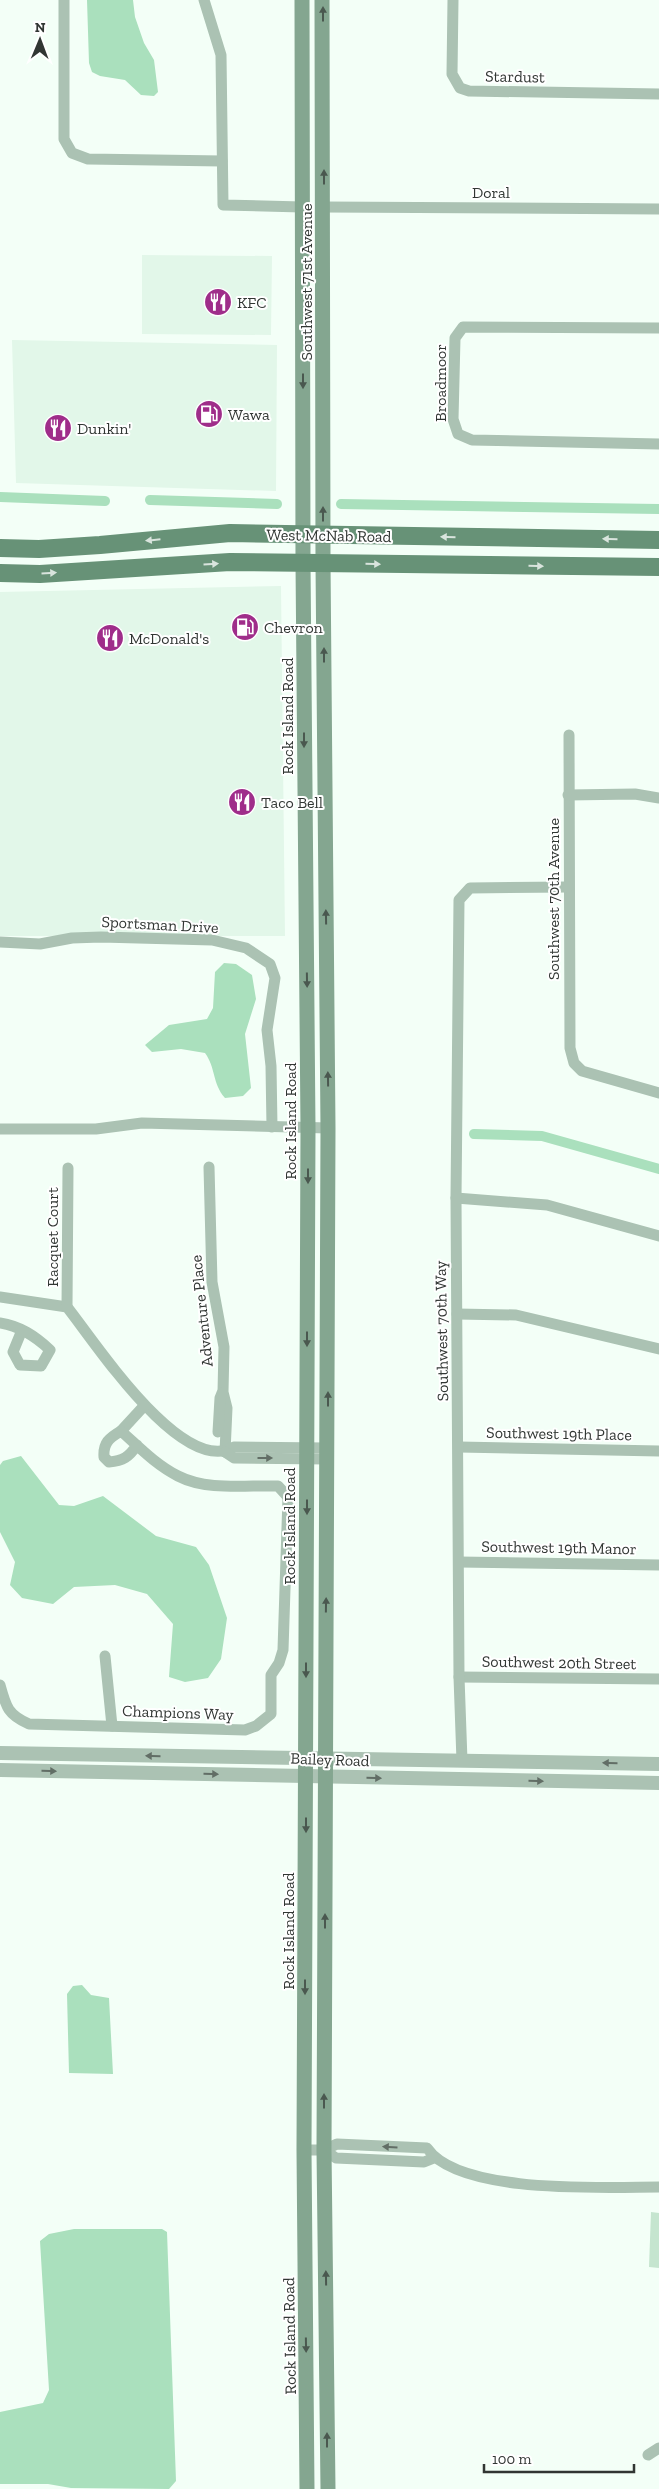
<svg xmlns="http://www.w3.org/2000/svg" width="659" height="2489" font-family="'Zilla Slab',serif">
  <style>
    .built { fill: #e2f7e9 }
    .green { fill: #c5e5cf }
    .water { fill: #aae0bd }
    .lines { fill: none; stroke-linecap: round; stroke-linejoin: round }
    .canal { stroke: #aae0bd; stroke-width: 10 }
    .minor { stroke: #abc2b3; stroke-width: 11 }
    .tertiary { stroke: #abc2b3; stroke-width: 14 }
    .secondary { stroke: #84a690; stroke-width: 15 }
    .primary { stroke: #679277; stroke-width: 18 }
    .oneway { fill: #4a584f }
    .oneway2 { fill: #d9e4dd }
    .oneway3 { fill: #626e66 }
    .labels { text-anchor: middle; stroke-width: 4; stroke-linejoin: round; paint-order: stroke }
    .street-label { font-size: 16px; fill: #313633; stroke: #fff }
    .poi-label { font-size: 16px; fill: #313633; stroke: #fff; text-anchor: start }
  </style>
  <rect width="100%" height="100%" fill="#f3fff7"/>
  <!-- built -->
  <g class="built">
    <path d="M142,255l130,1 -1,79 -129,-1z"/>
    <path d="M12,340l265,5 -1,146 -260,-8z"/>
    <path d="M281,586l4,350h-285v-344z"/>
  </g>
  <!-- green -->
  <path class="green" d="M651,2212l8,1v55l-10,-1z"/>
  <!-- water -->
  <g class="water">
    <path d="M87,0h46l2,17 9,26 10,17 4,32 -4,4 -13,-1 -16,-15 -25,-4 -8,-4 -3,-9z"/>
    <path d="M224,963l12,1 16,11 4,24 -11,35 6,54 -8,8 -18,2c-13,-15 -9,-30 -20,-45l-24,-4 -29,3 -7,-7 24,-20 38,-6 6,-11 2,-36z"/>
    <path d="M21,1456l38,49 15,1 29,-10 53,40 40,11 13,18 18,53 -6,41 -13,19 -23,4 -16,-5 4,-53 -26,-30 -32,-9 -41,2 -21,17 -31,-6 -12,-13 5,-23 -15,-30v-67l3,-4z"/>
    <path d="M82,1985l9,10 18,3 4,76 -44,-1 -2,-79 6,-8z"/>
    <path d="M74,2229h88l5,3 9,249 -7,8 -98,-1 -23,-4h-48v-72l43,-9 6,-13 -9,-149 9,-7z"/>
  </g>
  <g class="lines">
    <!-- canal -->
    <g class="canal">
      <path d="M0,497l105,4"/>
      <path d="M150,500l127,4"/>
      <path d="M341,504l318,5"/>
      <path d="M474,1134l68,2 117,33"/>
    </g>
    <!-- minor -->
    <g class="minor">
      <path d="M64,0v139l8,14 16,6 134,2"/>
      <path d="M204,0l17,55 2,150 79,2"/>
      <path d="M453,0l-1,74 8,14 9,3 190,3"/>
      <path d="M324,207l335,2"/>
      <path d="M659,328l-196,-1 -8,11 -2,81 5,15 14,6 187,4"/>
      <path d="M569,735l1,313 4,15 8,8 77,22"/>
      <path d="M568,795l67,-1 24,4"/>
      <path d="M0,942l40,2 32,-6 29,-1 111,3 34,8 24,16 5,14 -8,52 4,36 1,61"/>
      <path d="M0,1129h96l46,-6 186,5"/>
      <path d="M209,1167l3,115 12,65 -1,45 4,16 -2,44"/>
      <path d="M456,1198l91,7 112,31"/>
      <path d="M0,1297l67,10c28,35 115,170 167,140l93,1"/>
      <path d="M67,1307l1,-139"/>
      <path d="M457,1314l59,1 143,34"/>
      <path d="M0,1323c20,3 35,13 50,27l-9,16 -21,-1 -7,-13 9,-22"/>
      <path d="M121,1431l23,-25"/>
      <path d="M218,1432l2,-34 2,-5"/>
      <path d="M459,1447l200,4"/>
      <path d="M225,1452l9,6 93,1"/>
      <path d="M459,1562l200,3"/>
      <path d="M105,1656l7,70"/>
      <path d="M459,1677l200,2"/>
      <path d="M0,1685c6,22 8,30 29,39l216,6 11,-4 15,-12v-39l8,-12 4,-13 5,-153 -10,-11c-32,-1 -71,5 -100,-10 -22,-11 -39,-29 -57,-45 -12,7 -18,12 -17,26l5,5c14,-1 20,-5 28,-17"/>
      <path d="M462,1761l-3,-84 -3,-479 3,-298 11,-12 98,-1"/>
      <path d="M304,2150h20l13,-6 90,4c32,47 179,39 232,39"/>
      <path d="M324,2150l12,8 88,4 10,-4"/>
      <path d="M648,2455l11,-7"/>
    </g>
    <!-- tertiary -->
    <g class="tertiary">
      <path d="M0,1753l659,11"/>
      <path d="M0,1770l659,13"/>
    </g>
    <!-- secondary -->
    <g class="secondary">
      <path d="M302,0l1,563 5,565 -4,1022 3,339"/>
      <path d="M322,0l1,563 5,565 -4,1022 4,339"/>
    </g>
    <!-- primary -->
    <g class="primary">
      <path d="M0,548l39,1 61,-4 130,-12 429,7"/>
      <path d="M0,573l40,1 190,-12 429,5"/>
    </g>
  </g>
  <!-- one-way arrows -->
  <defs><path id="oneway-solid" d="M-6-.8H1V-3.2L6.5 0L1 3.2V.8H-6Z" transform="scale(1.25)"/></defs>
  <g class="oneway">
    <use href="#oneway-solid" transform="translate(323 14) rotate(-90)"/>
    <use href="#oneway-solid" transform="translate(324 177) rotate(-90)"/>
    <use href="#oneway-solid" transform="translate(303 381) rotate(90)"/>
    <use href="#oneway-solid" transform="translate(323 514) rotate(-90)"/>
    <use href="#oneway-solid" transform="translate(324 655) rotate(-90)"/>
    <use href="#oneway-solid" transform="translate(304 740) rotate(90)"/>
    <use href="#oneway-solid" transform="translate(326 917) rotate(-91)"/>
    <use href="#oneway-solid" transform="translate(307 980) rotate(89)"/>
    <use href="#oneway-solid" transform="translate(328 1079) rotate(-91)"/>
    <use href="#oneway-solid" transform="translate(308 1176) rotate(90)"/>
    <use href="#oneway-solid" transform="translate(307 1339) rotate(90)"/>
    <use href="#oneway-solid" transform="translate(328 1399) rotate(-90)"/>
    <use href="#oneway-solid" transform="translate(307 1507) rotate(90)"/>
    <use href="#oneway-solid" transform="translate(326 1605) rotate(-89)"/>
    <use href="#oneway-solid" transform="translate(306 1670) rotate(90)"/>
    <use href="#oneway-solid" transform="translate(306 1825) rotate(90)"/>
    <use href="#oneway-solid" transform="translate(325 1921) rotate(-90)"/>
    <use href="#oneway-solid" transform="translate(305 1987) rotate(90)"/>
    <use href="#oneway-solid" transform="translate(324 2101) rotate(-90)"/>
    <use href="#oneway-solid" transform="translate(326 2278) rotate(-91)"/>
    <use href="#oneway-solid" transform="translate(306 2345) rotate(89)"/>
    <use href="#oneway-solid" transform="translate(327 2440) rotate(-90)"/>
  </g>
  <g class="oneway2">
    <use href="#oneway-solid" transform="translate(448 537) rotate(-179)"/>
    <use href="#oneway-solid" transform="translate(610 539) rotate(-179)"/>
    <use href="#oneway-solid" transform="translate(153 540) rotate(174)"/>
    <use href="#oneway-solid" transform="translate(211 564) rotate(-4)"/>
    <use href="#oneway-solid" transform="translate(373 564) rotate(1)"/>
    <use href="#oneway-solid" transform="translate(536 566) rotate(1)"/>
    <use href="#oneway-solid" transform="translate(49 573) rotate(-3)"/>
  </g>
  <g class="oneway3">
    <use href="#oneway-solid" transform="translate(265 1458)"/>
    <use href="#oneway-solid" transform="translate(153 1756) rotate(-179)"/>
    <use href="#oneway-solid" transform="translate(610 1763) rotate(-179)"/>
    <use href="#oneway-solid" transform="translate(49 1771) rotate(1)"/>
    <use href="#oneway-solid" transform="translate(211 1774) rotate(1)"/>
    <use href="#oneway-solid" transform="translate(374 1778) rotate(1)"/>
    <use href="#oneway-solid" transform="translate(536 1781) rotate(1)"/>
    <use href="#oneway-solid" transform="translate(390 2147) rotate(-177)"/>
  </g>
  <!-- icons -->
  <defs>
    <g id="restaurant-disc" transform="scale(1.4375)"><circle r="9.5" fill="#9f2d8a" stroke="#fff"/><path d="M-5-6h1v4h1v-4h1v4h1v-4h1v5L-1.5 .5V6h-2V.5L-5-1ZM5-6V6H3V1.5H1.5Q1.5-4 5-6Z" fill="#fff"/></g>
    <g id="fuel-disc" transform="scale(1.4375)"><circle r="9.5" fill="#9f2d8a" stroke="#fff"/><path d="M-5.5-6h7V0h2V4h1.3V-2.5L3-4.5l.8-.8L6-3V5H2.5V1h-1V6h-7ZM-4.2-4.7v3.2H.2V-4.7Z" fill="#fff"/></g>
  </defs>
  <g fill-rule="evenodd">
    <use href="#restaurant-disc" x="218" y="302"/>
    <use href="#fuel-disc" x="209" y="414"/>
    <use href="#restaurant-disc" x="58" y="428"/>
    <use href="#fuel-disc" x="245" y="627"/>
    <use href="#restaurant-disc" x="110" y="638"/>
    <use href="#restaurant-disc" x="242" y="802"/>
  </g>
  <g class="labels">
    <!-- street labels -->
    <g class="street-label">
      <text transform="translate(515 76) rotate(1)" y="6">Stardust</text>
      <text x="491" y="198">Doral</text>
      <text transform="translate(306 282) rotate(-90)" y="6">Southwest 71st Avenue</text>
      <text transform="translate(440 383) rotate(-90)" y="6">Broadmoor</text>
      <text transform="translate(329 535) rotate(1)" y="6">West McNab Road</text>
      <text transform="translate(287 716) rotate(-90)" y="6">Rock Island Road</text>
      <text transform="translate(553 899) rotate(-90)" y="6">Southwest 70th Avenue</text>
      <text transform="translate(160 924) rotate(3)" y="6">Sportsman Drive</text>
      <text transform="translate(290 1121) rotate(-90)" y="6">Rock Island Road</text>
      <text transform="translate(52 1237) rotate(-90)" y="6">Racquet Court</text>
      <text transform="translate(201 1311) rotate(-96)" y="6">Adventure Place</text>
      <text transform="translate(441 1331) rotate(-91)" y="6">Southwest 70th Way</text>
      <text transform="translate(559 1433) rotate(1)" y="6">Southwest 19th Place</text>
      <text transform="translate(289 1526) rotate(-90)" y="6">Rock Island Road</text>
      <text transform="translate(559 1547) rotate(1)" y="6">Southwest 19th Manor</text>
      <text transform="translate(559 1662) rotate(1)" y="6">Southwest 20th Street</text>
      <text transform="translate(178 1712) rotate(2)" y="6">Champions Way</text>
      <text transform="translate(330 1759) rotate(2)" y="6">Bailey Road</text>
      <text transform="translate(288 1931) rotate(-90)" y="6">Rock Island Road</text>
      <text transform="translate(289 2336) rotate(-91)" y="6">Rock Island Road</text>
    </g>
    <!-- poi labels -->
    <g class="poi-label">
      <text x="237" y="308">KFC</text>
      <text x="228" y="420">Wawa</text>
      <text x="77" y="434">Dunkin'</text>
      <text x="264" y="633">Chevron</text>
      <text x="129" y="644">McDonald's</text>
      <text x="261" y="808">Taco Bell</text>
    </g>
  </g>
  <!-- north arrow -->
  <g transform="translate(40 40) rotate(1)" stroke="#ffffff" stroke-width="4" paint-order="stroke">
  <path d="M0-4L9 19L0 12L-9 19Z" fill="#313633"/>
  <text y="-8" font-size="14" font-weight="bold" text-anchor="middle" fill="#313633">N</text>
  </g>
  <!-- scale -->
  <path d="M484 2464v8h150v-8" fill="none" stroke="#313633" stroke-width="2.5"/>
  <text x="492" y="2464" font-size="15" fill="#313633" stroke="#ffffff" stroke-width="4" paint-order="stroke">100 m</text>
</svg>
